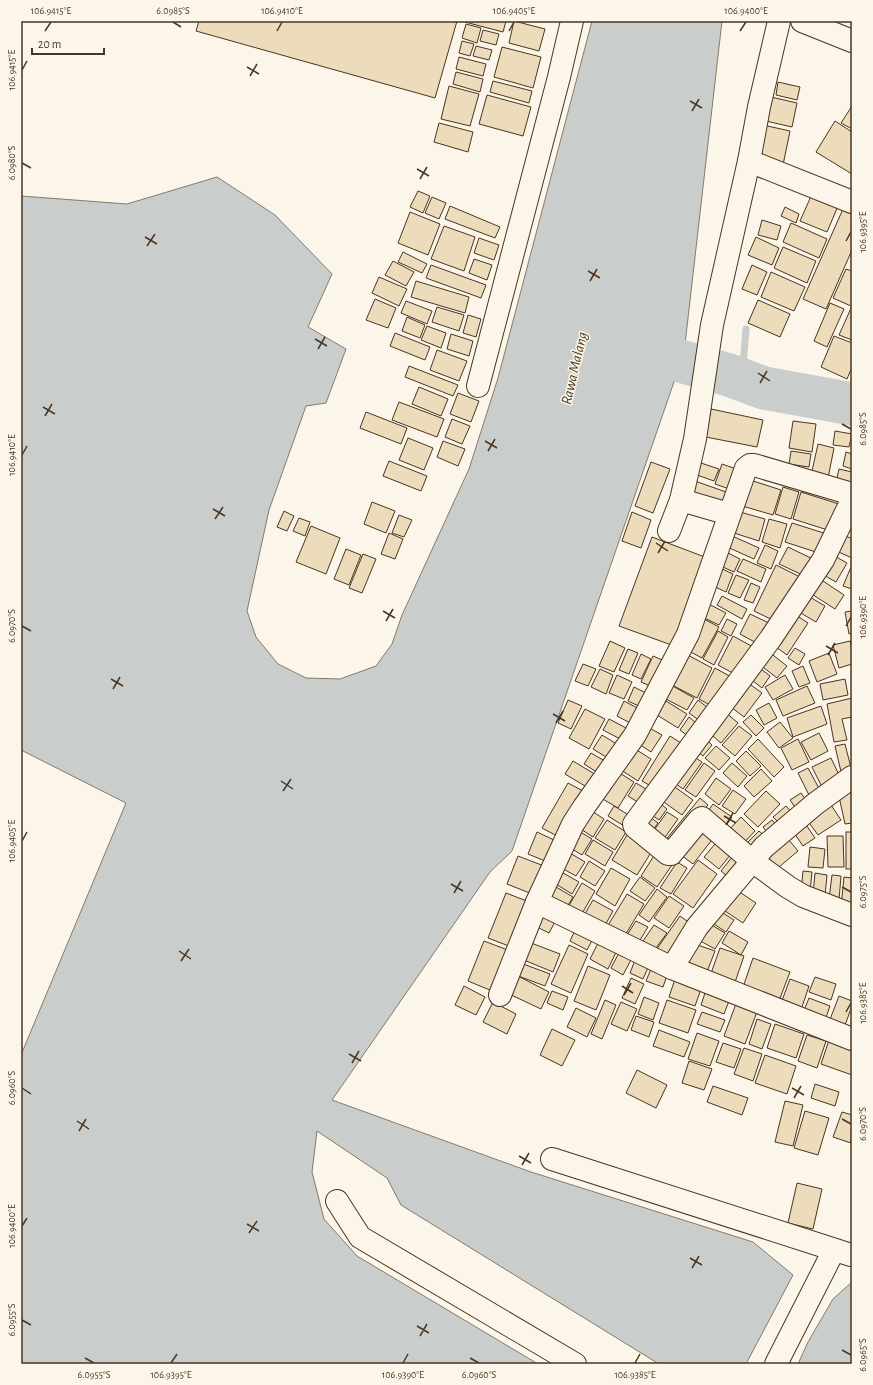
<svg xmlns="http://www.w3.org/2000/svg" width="873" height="1385" font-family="'Alegreya Sans',sans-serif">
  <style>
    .water { fill: #c9cecd; stroke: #887966 }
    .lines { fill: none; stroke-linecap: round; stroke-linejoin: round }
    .stream { stroke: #c9cecd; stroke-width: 7 }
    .river { stroke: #c9cecd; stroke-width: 43 }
    .building { fill: #ecdcbc; stroke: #4a3520 }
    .minor-casing { stroke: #4a3520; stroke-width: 24 }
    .minor { stroke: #fbf6e9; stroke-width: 22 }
    .ticks { fill: none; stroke: #4a3520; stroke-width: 1.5 }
    .labels { text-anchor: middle; stroke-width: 3; stroke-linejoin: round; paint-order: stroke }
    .water-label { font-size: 15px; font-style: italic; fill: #4a3520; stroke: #fbf6e9 }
    .neatline { fill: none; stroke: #4a3520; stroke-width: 1.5 }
    .ticks-label { font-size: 10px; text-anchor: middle; fill: #4a3520 }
  </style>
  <rect width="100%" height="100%" fill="#fbf6e9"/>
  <!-- water -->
  <g class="water">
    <path d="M592,21h130l-38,332 -172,498 -22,21 -158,228 199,72 222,70 40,33 -47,89h-87l-258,-159 -14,-27 -70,-47 -5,41 12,47 33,37 181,108h-517v-309l105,-252 -105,-53v-554l106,8 90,-27 58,38 57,59 -24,53 38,22 -20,54 -20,3 -37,104 -22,101 9,26 22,27 28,14 34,1 36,-13 16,-22 10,-29 67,-146 29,-91z"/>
    <path d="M852,1282v82h-54l10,-22 25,-43z"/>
  </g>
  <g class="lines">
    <!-- stream -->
    <path class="stream" d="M742,379l4,-50"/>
    <!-- river -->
    <path class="river" d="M625,345l104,30 35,13 88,16"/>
  </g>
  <!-- building -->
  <g class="building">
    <path d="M199,21h258l-22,77 -239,-67z"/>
    <path d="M466,21h40l-3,11 -38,-10z"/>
    <path d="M514,21l31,8 -6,22 -30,-8z"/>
    <path d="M466,24l15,4 -4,15 -15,-5z"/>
    <path d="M483,30l16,4 -3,11 -16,-4z"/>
    <path d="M462,41l12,3 -4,12 -11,-3z"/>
    <path d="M476,46l16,4 -3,10 -16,-4z"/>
    <path d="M502,47l39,10 -8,31 -39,-11z"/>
    <path d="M459,57l27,7 -3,12 -27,-7z"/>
    <path d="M456,72l27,7 -3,13 -27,-8z"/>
    <path d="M493,81l39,10 -3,12 -39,-11z"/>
    <path d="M778,82l22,5 -3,13 -21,-5z"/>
    <path d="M449,86l30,8 -9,32 -29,-7z"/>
    <path d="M487,95l44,12 -8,29 -44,-12z"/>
    <path d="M771,97l26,6 -5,24 -26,-6z"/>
    <path d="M852,106v23l-11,-6z"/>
    <path d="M835,121l17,11v42l-36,-22z"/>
    <path d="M439,123l34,9 -5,20 -34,-10z"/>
    <path d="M763,125l27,6 -7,34 -28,-6z"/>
    <path d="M418,191l12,5 -7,17 -13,-6z"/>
    <path d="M812,194l26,12 -11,26 -27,-11z"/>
    <path d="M432,197l14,6 -7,16 -14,-6z"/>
    <path d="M450,206l50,21 -5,11 -50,-19z"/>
    <path d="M785,207l14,7 -3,9 -15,-7z"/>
    <path d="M843,209l9,4v37l-26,59 -23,-10z"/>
    <path d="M410,212l30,12 -12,31 -30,-12z"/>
    <path d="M762,220l19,6 -4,14 -19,-5z"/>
    <path d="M791,223l36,16 -8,19 -36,-16z"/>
    <path d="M444,226l31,11 -11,34 -33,-12z"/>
    <path d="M756,237l23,11 -7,17 -24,-10z"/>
    <path d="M479,238l20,7 -5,15 -20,-7z"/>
    <path d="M783,247l33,14 -9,22 -33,-15z"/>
    <path d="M403,252l24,12 -5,9 -24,-11z"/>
    <path d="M474,259l18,6 -5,15 -18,-7z"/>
    <path d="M393,261l21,11 -8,14 -21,-11z"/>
    <path d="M431,265l55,20 -5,13 -55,-20z"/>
    <path d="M752,265l15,7 -10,23 -15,-6z"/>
    <path d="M846,269l6,2v32l-1,3 -18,-8z"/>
    <path d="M771,272l34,15 -11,24 -33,-14z"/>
    <path d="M379,277l28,12 -8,17 -27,-13z"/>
    <path d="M416,281l53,16 -4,16 -54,-16z"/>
    <path d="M375,299l21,9 -8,20 -22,-8z"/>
    <path d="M758,300l32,14 -10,23 -32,-14z"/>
    <path d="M406,301l26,10 -5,13 -26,-11z"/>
    <path d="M830,303l14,6 -17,38 -13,-6z"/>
    <path d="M852,306v34l-13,-5z"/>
    <path d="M437,307l27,8 -5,16 -27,-9z"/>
    <path d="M468,315l13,4 -5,18 -13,-4z"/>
    <path d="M407,317l18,8 -5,13 -18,-7z"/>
    <path d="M427,326l19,7 -5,15 -20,-8z"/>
    <path d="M395,333l35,14 -5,13 -35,-14z"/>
    <path d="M451,334l22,7 -4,15 -22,-7z"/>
    <path d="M834,336l18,7v24l-5,12 -26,-12z"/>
    <path d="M437,350l30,11 -8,20 -29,-11z"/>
    <path d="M409,366l49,19 -5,11 -48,-19z"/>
    <path d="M419,387l29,12 -7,17 -29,-12z"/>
    <path d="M458,393l21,8 -8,21 -21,-8z"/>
    <path d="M399,402l45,17 -7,18 -45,-17z"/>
    <path d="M711,409l52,11 -6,27 -51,-10z"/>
    <path d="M366,412l41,16 -6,16 -41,-16z"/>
    <path d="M452,419l18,7 -8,18 -17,-7z"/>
    <path d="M793,421l23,3 -4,28 -23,-4z"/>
    <path d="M835,431l17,3 -3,13 -16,-2z"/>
    <path d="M408,438l25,10 -9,22 -25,-10z"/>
    <path d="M443,441l22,8 -7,17 -21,-9z"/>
    <path d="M818,444l16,4 -7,35 -17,-3z"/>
    <path d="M791,451l20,3 -2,13 -20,-3z"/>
    <path d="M846,452l6,2v15l-9,-3z"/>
    <path d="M389,461l38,15 -6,15 -38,-15z"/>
    <path d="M651,462l19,7 -17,44 -18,-7z"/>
    <path d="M701,463l18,6 -5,12 -17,-6z"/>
    <path d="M722,464l20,7 -7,20 -20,-7z"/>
    <path d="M839,469l13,3v10l-2,9 -15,-4z"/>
    <path d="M747,479l34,11 -8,25 -34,-10z"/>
    <path d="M692,480l37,13 -5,15 -37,-13z"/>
    <path d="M783,487l16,5 -8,27 -16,-5z"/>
    <path d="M801,492l41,13 -8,27 -41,-13z"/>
    <path d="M372,502l23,9 -9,22 -22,-9z"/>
    <path d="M284,511l10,5 -7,15 -10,-4z"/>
    <path d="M632,512l19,8 -10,28 -19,-7z"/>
    <path d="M740,512l25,7 -6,22 -25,-8z"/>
    <path d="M399,515l13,5 -8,17 -12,-4z"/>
    <path d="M299,518l11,4 -5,14 -12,-5z"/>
    <path d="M769,519l18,5 -7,24 -18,-6z"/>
    <path d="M792,523l35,11 -5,20 -37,-12z"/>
    <path d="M311,526l29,12 -14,36 -30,-12z"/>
    <path d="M389,533l14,6 -8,20 -14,-5z"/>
    <path d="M840,533l12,6v19l-20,-9z"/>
    <path d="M730,535l29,13 -5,11 -29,-13z"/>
    <path d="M652,537l58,22 -33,88 -58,-21z"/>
    <path d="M765,545l13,6 -7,18 -14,-6z"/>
    <path d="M788,547l27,13 -8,17 -28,-13z"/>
    <path d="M346,549l15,6 -12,30 -15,-6z"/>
    <path d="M722,550l18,9 -6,13 -18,-8z"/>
    <path d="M363,554l13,5 -14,34 -13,-5z"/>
    <path d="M831,554l16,9 -11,19 -16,-9z"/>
    <path d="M743,559l23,10 -5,13 -24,-11z"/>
    <path d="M776,565l24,12 -23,45 -23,-11z"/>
    <path d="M718,567l15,7 -7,18 -15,-7z"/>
    <path d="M851,567h1v22l-9,-3z"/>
    <path d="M736,575l13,5 -9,18 -12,-5z"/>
    <path d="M817,577l27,18 -9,14 -28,-18z"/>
    <path d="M751,583l9,4 -7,16 -9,-3z"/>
    <path d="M803,593l22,13 -9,16 -22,-13z"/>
    <path d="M722,596l25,13 -5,10 -25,-14z"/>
    <path d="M707,603l19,10 -7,12 -19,-9z"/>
    <path d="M852,611v22l-3,1 -4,-22z"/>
    <path d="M793,613l15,10 -21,32 -15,-11z"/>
    <path d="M750,614l23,11 -11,21 -22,-12z"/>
    <path d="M702,618l17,9 -17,31 -17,-9z"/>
    <path d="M727,619l10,5 -6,12 -10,-5z"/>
    <path d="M718,631l10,6 -14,28 -11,-6z"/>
    <path d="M733,636l22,12 -15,29 -22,-12z"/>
    <path d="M610,641l15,7 -11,24 -15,-6z"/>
    <path d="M850,641l2,7v16l-13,4 -6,-23z"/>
    <path d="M795,648l10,6 -6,11 -11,-7z"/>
    <path d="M628,649l10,4 -9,21 -10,-4z"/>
    <path d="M769,652l18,14 -10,12 -18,-14z"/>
    <path d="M829,653l8,21 -20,8 -8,-21z"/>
    <path d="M641,654l10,5 -10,20 -9,-4z"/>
    <path d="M686,654l26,14 -15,30 -27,-14z"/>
    <path d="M653,656l14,6 -12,26 -14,-6z"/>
    <path d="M583,664l13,5 -8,17 -13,-5z"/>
    <path d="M757,666l13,10 -8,12 -14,-11z"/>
    <path d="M803,666l7,17 -11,4 -7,-16z"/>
    <path d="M715,668l18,10 -16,31 -18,-10z"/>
    <path d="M600,669l13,6 -7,19 -15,-7z"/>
    <path d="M617,675l15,7 -8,17 -15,-6z"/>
    <path d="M785,675l8,14 -20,11 -8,-13z"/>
    <path d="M845,679l3,16 -25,5 -3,-16z"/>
    <path d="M744,680l18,13 -18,24 -17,-13z"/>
    <path d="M669,684l25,14 -7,12 -25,-13z"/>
    <path d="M807,686l8,17 -32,13 -7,-16z"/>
    <path d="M634,687l16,8 -7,13 -15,-7z"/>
    <path d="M852,698v19l-10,2 5,21 -13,2 -7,-38z"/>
    <path d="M568,700l14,6 -11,23 -13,-6z"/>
    <path d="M698,700l15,12 -9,12 -15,-11z"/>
    <path d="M624,701l19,10 -7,15 -19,-10z"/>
    <path d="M666,701l21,13 -9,14 -21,-13z"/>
    <path d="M769,703l8,15 -13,7 -8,-15z"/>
    <path d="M821,706l6,18 -34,13 -6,-19z"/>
    <path d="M585,709l20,10 -16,30 -20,-11z"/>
    <path d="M724,711l14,12 -17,20 -14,-12z"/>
    <path d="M751,715l13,13 -8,8 -13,-14z"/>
    <path d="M689,717l13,11 -9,12 -13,-10z"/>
    <path d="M609,719l21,11 -6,11 -21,-11z"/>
    <path d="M780,722l13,16 -14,10 -12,-16z"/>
    <path d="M646,726l16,9 -11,17 -15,-10z"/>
    <path d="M739,726l13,10 -17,20 -13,-11z"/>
    <path d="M819,733l9,18 -17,9 -10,-18z"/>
    <path d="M602,735l18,11 -9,14 -18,-11z"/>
    <path d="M702,735l10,10 -9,11 -11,-9z"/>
    <path d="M670,736l14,9 -28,44 -14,-8z"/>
    <path d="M758,739l26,28 -10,10 -26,-28z"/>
    <path d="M798,739l11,23 -17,8 -11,-22z"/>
    <path d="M845,744l7,28 -10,4 -7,-30z"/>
    <path d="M716,746l14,12 -11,12 -14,-12z"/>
    <path d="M632,747l19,12 -13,22 -20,-13z"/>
    <path d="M746,751l15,15 -11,10 -14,-15z"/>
    <path d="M591,753l19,11 -7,12 -19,-12z"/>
    <path d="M688,753l14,9 -19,27 -13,-9z"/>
    <path d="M831,758l10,21 -18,10 -11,-22z"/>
    <path d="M573,761l25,15 -8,13 -25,-15z"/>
    <path d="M704,763l11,8 -19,26 -11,-7z"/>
    <path d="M732,763l15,13 -9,11 -15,-14z"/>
    <path d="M808,768l13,24 -11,5 -12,-24z"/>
    <path d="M761,769l11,12 -18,16 -10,-11z"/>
    <path d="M618,772l16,10 -16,26 -17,-10z"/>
    <path d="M716,778l15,11 -12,16 -14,-11z"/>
    <path d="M568,783l15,8 -26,45 -15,-8z"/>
    <path d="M636,783l18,11 -8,13 -18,-11z"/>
    <path d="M672,785l21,15 -11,15 -21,-15z"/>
    <path d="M852,789v34l-7,1 -7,-32z"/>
    <path d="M733,790l13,9 -11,15 -13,-8z"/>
    <path d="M766,791l14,13 -22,23 -14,-13z"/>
    <path d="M801,793l9,13 -11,7 -9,-13z"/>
    <path d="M700,798l8,7 -38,44 -7,-6z"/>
    <path d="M657,801l10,8 -8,11 -10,-7z"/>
    <path d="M829,802l12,18 -23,15 -13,-18z"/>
    <path d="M713,804l19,13 -9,13 -19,-13z"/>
    <path d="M614,806l21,13 -6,10 -21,-13z"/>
    <path d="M786,806l9,10 -12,11 -10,-10z"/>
    <path d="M587,808l17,11 -11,18 -17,-11z"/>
    <path d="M667,812l11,7 -15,21 -11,-7z"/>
    <path d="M646,814l12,9 -8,11z"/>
    <path d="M741,817l14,14 -14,15 -14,-14z"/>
    <path d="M607,820l19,12 -11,18 -20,-12z"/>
    <path d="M772,820l7,8 -9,8 -7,-9z"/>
    <path d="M804,822l11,16 -12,8 -11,-16z"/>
    <path d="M699,823l16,13 -22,28 -16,-12z"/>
    <path d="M577,830l15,9 -10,16 -15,-9z"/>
    <path d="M630,830l25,16 -18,29 -25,-15z"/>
    <path d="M759,831l9,8 -16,17 -10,-8z"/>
    <path d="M537,832l17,8 -9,21 -17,-7z"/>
    <rect x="846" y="832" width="6" height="37"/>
    <path d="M784,834l14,17 -25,21 -15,-17z"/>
    <path d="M827,836h16l1,31h-16z"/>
    <path d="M721,837l14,12 -16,20 -15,-12z"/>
    <path d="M593,840l20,12 -8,14 -20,-12z"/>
    <path d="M810,847l15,2 -2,19 -15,-1z"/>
    <path d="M565,850l20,12 -9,14 -20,-11z"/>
    <path d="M657,851l17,11 -17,25 -16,-11z"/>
    <path d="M736,852l11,8 -15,20 -11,-9z"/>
    <path d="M518,856l26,10 -12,28 -25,-10z"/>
    <path d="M698,860l19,14 -24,34 -20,-14z"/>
    <path d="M589,861l16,10 -10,15 -15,-9z"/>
    <path d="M677,862l10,6 -16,26 -11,-6z"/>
    <path d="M611,868l19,11 -15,27 -19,-12z"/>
    <path d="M558,870l21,12 -7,12 -21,-13z"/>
    <path d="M803,871l9,1 -2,20 -9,-1z"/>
    <path d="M815,873l12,2 -2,21 -12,-1z"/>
    <path d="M832,875l9,1 -2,24 -10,-1z"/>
    <path d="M640,877l15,11 -10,13 -15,-10z"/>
    <path d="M844,877l8,1v30l-11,-1z"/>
    <path d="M582,883l13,8 -15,26 -13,-8z"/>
    <path d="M551,884l22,13 -9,15 -22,-14z"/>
    <path d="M657,889l10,8 -18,25 -10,-7z"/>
    <path d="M735,889l21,14 -13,20 -21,-14z"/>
    <path d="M506,893l26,10 -18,45 -26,-10z"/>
    <path d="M627,894l17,10 -20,33 -17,-10z"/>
    <path d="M669,896l15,10 -15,22 -15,-10z"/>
    <path d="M593,900l20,11 -10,18 -20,-12z"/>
    <path d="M715,908l19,12 -8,12 -18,-12z"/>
    <path d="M540,909l17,9 -8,15 -18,-9z"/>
    <path d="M680,916l14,10 -23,34 -15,-10z"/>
    <path d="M636,921l12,6 -11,18 -12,-7z"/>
    <path d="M705,921l20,12 -10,16 -20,-11z"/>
    <path d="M654,925l13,8 -14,19 -12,-8z"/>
    <path d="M577,926l18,9 -8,15 -17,-9z"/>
    <path d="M729,931l19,11 -7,13 -19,-12z"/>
    <path d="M601,937l18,9 -11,23 -18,-10z"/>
    <path d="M484,941l29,11 -16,41 -29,-12z"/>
    <path d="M526,941l34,13 -7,18 -34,-14z"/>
    <path d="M692,943l23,8 -10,26 -22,-8z"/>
    <path d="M569,945l19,9 -17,39 -20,-9z"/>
    <path d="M622,947l12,7 -11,21 -12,-7z"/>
    <path d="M720,948l24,8 -11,32 -24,-9z"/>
    <path d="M637,955l14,6 -8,18 -13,-6z"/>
    <path d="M753,958l37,14 -13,34 -36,-13z"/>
    <path d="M518,962l32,12 -5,12 -32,-12z"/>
    <path d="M653,964l16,6 -6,17 -17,-6z"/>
    <path d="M588,966l22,9 -14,35 -22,-9z"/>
    <path d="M516,975l33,17 -8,17 -34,-16z"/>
    <path d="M676,976l26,10 -7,20 -26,-9z"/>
    <path d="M815,977l21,7 -5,16 -22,-8z"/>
    <path d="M631,978l13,6 -9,20 -13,-6z"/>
    <path d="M790,979l19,7 -9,27 -20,-7z"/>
    <path d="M464,986l21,11 -9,18 -21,-10z"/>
    <path d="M707,987l24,9 -7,18 -23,-9z"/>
    <path d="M552,991l16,6 -5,13 -16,-7z"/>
    <path d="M839,996l13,5v5l-8,22 -15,-6z"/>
    <path d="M644,997l15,6 -6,17 -15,-6z"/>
    <path d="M809,998l21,8 -7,20 -22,-8z"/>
    <path d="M605,1000l11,5 -14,34 -11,-5z"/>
    <path d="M667,1000l29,10 -8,23 -29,-10z"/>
    <path d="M737,1001l21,8 -13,35 -21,-8z"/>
    <path d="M493,1002l23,12 -9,20 -24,-12z"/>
    <path d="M621,1002l16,7 -10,22 -16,-7z"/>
    <path d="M576,1008l20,10 -9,19 -20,-10z"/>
    <path d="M702,1012l23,8 -5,12 -23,-8z"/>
    <path d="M636,1016l18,6 -5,15 -18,-7z"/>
    <path d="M757,1019l14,5 -9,25 -13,-5z"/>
    <path d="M775,1024l29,10 -8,24 -29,-10z"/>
    <path d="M552,1029l23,11 -13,26 -22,-11z"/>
    <path d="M659,1030l31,12 -6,15 -31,-11z"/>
    <path d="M697,1033l22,8 -9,25 -22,-7z"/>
    <path d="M807,1035l19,6 -9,27 -19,-7z"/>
    <path d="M829,1040l23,8v27l-31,-11z"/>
    <path d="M723,1043l18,6 -7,19 -18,-6z"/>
    <path d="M744,1048l18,6 -9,27 -19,-7z"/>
    <path d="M765,1055l31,11 -9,28 -32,-11z"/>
    <path d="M689,1061l23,8 -8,21 -22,-7z"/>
    <path d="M637,1070l30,15 -11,23 -30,-15z"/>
    <path d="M815,1084l24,8 -4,14 -24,-8z"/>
    <path d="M713,1086l35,12 -6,17 -35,-13z"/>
    <path d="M785,1101l18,4 -10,41 -18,-4z"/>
    <path d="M805,1111l24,7 -11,37 -24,-7z"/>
    <path d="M842,1112l10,3 -1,28 -18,-6z"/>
    <path d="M797,1183l25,6 -9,40 -25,-6z"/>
  </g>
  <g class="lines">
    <!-- minor casing -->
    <g class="minor-casing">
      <g id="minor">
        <path d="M802,21l50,20"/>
        <path d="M749,161l103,41"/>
        <path d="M478,386l81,-309 13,-56"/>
        <path d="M681,500l48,14"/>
        <path d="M852,500l-29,60 -52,78 -137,186 1,3 33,27h3l28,-34 3,-2 49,42 37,27 15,9 49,19"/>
        <path d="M669,531l12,-31 14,-61 17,-114 37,-164 10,-54 20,-86"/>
        <path d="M537,902l135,66 180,71"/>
        <path d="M672,968l25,-41 67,-80 51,-43 37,-27"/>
        <path d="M500,995l37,-93 36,-78 11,-17 51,-72 53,-101 58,-166 4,-3h4l98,29"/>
        <path d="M552,1159l299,96 1,-1"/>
        <path d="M337,1201l23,36 215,127"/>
        <path d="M776,1364l58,-114"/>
      </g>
    </g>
    <!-- minor -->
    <use href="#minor" class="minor"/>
  </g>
  <!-- ticks -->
  <path class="ticks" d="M173,22l8,5M45,31l6,-9M277,31l5,-9M509,31l5,-9M740,31l6,-9M247,67l12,7M22,70l5,-9M250,76l7,-12M690,101l12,7M692,111l7,-12M22,163l9,5M417,169l12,7M420,179l7,-12M145,237l12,7M846,241l5,-9M147,246l8,-12M588,271l12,7M590,281l7,-12M315,339l12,7M318,349l7,-12M758,373l12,8M760,383l7,-12M43,407l12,7M45,416l7,-12M842,424l9,5M485,441l12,7M488,451l7,-12M22,455l5,-9M213,509l12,7M215,519l8,-12M656,543l12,8M658,553l7,-12M383,611l12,7M386,621l7,-12M22,626l9,5M846,626l5,-9M826,646l12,7M828,655l7,-12M111,679l12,7M113,689l7,-12M553,714l12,7M556,723l7,-12M281,781l12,8M283,791l8,-12M724,816l12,7M726,825l7,-12M22,841l5,-9M451,884l12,7M842,887l9,5M454,893l7,-12M179,951l12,8M181,961l8,-12M622,986l11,7M624,995l7,-12M846,1012l5,-9M349,1054l12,7M352,1063l7,-12M22,1088l9,6M792,1088l12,7M794,1098l7,-12M842,1119l9,5M77,1121l12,8M79,1131l7,-12M519,1156l12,7M522,1165l7,-12M247,1224l12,7M22,1226l5,-8M249,1233l8,-12M690,1258l12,7M692,1268l7,-12M22,1320l9,5M417,1326l12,7M420,1336l7,-12M842,1350l9,5M85,1358l9,5M470,1358l9,5M171,1363l6,-9M403,1363l5,-9M635,1363l5,-9"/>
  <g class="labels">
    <!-- water labels -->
    <g class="water-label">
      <text transform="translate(574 368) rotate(-77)" y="5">Rawa Malang</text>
    </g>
  </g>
  <!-- border -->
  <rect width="873" height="1385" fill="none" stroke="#fbf6e9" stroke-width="44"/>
  <!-- scale -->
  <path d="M32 48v6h72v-6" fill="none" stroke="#4a3520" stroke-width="2"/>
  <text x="38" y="48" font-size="12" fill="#4a3520" stroke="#fbf6e9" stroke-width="3" paint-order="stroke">20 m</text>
  <rect x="22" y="22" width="829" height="1341" class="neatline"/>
  <g class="ticks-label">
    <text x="51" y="14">106.9415°E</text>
    <text x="173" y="14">6.0985°S</text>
    <text x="282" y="14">106.9410°E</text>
    <text x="514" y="14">106.9405°E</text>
    <text x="746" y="14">106.9400°E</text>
    <text transform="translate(11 70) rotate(-90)" y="4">106.9415°E</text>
    <text transform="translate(11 163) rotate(-90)" y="4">6.0980°S</text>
    <text transform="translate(862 232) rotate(-90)" y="4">106.9395°E</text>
    <text transform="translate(862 429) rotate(-90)" y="4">6.0985°S</text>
    <text transform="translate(11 455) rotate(-90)" y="4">106.9410°E</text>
    <text transform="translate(862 617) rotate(-90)" y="4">106.9390°E</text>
    <text transform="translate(11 626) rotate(-90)" y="4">6.0970°S</text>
    <text transform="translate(11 841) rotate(-90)" y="4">106.9405°E</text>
    <text transform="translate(862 892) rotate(-90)" y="4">6.0975°S</text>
    <text transform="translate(862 1003) rotate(-90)" y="4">106.9385°E</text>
    <text transform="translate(11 1088) rotate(-90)" y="4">6.0960°S</text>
    <text transform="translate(862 1124) rotate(-90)" y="4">6.0970°S</text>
    <text transform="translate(11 1226) rotate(-90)" y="4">106.9400°E</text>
    <text transform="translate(11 1320) rotate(-90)" y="4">6.0955°S</text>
    <text transform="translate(862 1355) rotate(-90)" y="4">6.0965°S</text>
    <text x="94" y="1378">6.0955°S</text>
    <text x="171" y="1378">106.9395°E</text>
    <text x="403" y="1378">106.9390°E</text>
    <text x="479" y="1378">6.0960°S</text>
    <text x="635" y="1378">106.9385°E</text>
  </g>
</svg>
